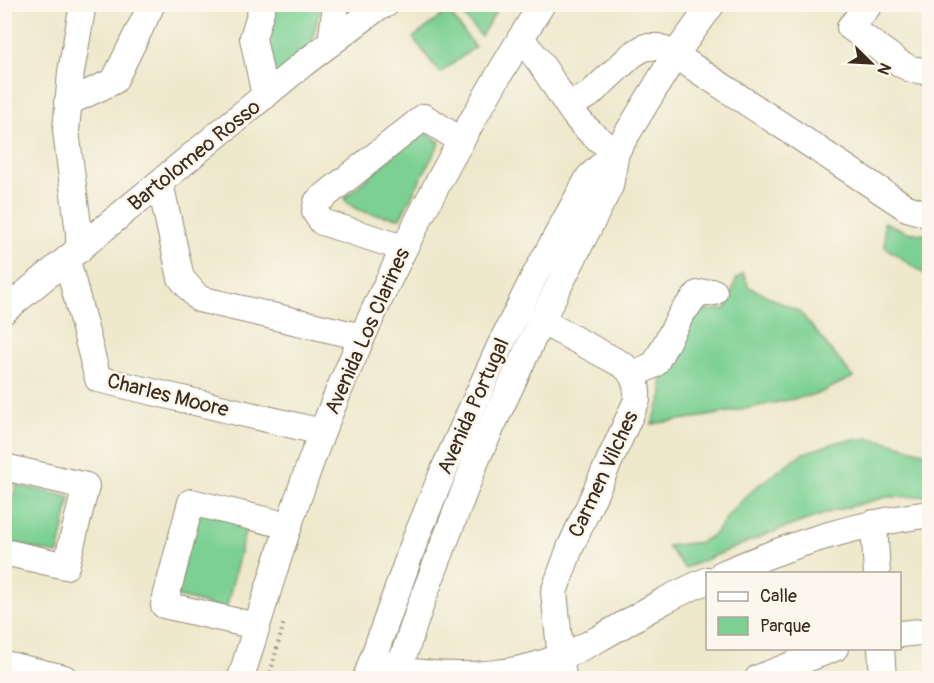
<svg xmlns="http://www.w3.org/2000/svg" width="934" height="683" font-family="Pangolin,sans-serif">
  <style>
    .green { fill: #7cd093; stroke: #5c7d58; stroke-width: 1.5 }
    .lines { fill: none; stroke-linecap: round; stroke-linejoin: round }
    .minor-casing { stroke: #948975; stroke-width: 28 }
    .path { stroke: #948975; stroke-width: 4; stroke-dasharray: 1.5 4.5; stroke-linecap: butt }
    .minor { stroke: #fff; stroke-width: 26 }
    .labels { text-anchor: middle; stroke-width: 5; stroke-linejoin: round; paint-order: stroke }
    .street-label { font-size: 21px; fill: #3b2a1e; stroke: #fbf7ec }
  </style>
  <rect width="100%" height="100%" fill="#fbf7ec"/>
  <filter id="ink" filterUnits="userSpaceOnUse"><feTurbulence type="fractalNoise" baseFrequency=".0167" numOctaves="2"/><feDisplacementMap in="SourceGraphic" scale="12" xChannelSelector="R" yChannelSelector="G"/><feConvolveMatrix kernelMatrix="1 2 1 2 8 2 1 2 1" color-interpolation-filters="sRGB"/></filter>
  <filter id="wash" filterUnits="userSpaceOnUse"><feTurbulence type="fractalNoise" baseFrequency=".008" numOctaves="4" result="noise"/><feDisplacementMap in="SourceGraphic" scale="24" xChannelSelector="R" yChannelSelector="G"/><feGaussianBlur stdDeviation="1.35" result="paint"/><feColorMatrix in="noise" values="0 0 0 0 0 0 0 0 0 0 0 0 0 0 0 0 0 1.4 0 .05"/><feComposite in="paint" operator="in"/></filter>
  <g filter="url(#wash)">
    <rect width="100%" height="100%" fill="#eee8cc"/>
    <!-- green -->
    <g class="green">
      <path d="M277,5h44l-10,41 -41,36 -11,-36z"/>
      <path d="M455,5h45l-19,31z"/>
      <path d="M448,11l27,36 -35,26 -27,-35z"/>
      <path d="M423,131l17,11 -40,76c-19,-3 -45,-3 -56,-20z"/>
      <path d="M884,222l23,10 22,3v42l-44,-30z"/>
      <path d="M743,273l6,14 51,25 53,65 -35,17 -104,21 -62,9 11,-30 -2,-17 19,-42 15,-18 11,-7 20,-1 10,-29z"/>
      <path d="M870,438l26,6 33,10v42l-43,1 -56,15 -60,21 -85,35 -18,-22 34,-4 14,-8 14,-20 27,-27 45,-33 40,-13z"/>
      <path d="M16,485l54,12 -12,57 -53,-12z"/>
      <path d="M197,511l50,13 -21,85 -51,-13z"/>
    </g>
  </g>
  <g filter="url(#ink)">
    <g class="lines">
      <!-- minor casing -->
      <g class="minor-casing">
        <g id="minor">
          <path d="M263,4l-10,34 12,58"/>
          <path d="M870,4l-20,23 51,37 10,5 19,3"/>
          <path d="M520,39c24,23 37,54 57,79 11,14 25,24 39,34"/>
          <path d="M331,43l5,-39"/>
          <path d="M67,103l47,-22 38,-77"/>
          <path d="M568,105l21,-10 43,-40 13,-8h13l17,8 232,153 23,7"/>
          <path d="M160,183l21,95 18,21 163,38"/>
          <path d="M403,248l-81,-26 -7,-10 2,-10 107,-85 36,23"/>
          <path d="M79,250v-17l-13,-102 5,-59 12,-68"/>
          <path d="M67,260l31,119 224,53"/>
          <path d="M4,311l299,-247 74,-56 9,-4"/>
          <path d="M541,321l82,44c12,9 15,21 14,35l-67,148 -16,44 9,86"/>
          <path d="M633,375l22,-11 27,-51 16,-19 16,-2"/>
          <path d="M4,467l82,19 -20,80 -62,-14"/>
          <path d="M874,523l3,51"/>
          <path d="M722,574c70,-30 132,-50 208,-60"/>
          <path d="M256,626l-92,-21 27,-103 98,24"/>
          <path d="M900,634l30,-3"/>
          <path d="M881,648l2,30"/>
          <path d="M384,663c14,9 33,9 49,11 42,3 88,-1 127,-17 36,-14 68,-36 102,-55 14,-8 30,-15 46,-22"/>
          <path d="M4,664l60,14"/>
          <path d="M241,678c25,-82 50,-165 81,-246 59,-150 134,-291 220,-428"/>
          <path d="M366,678l49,-138 31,-75 53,-117 34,-69 56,-102 27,-25 59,-97 37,-51"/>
          <path d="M396,678l27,-80 54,-140 64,-137 69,-135 6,-34"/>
          <path d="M758,678l77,-30"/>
        </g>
      </g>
      <!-- path -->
      <path class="path" d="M269,678l15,-56"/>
      <!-- minor -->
      <use href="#minor" class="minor"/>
    </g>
  </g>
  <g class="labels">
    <!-- street labels -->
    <g class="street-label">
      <text transform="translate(194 155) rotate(-39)" y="7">Bartolomeo Rosso</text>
      <text transform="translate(367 331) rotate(-66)" y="7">Avenida Los Clarines</text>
      <text transform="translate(168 395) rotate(14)" y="7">Charles Moore</text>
      <text transform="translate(473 406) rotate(-66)" y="7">Avenida Portugal</text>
      <text transform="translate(603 474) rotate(-65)" y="7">Carmen Vilches</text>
    </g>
  </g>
  <!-- margin -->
  <rect width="934" height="683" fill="none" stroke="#fbf7ec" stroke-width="24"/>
  <!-- legend -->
  <rect x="706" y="572" width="195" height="78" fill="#fbf7ec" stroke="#aea59a" stroke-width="1.5"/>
  <rect x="718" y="592" width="30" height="9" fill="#ffffff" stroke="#aea59a" stroke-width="1.5"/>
  <text x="760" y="602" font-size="18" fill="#3b2a1e">Calle</text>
  <rect x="718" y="617" width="30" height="18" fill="#7cd093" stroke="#aea59a" stroke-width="1.5"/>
  <text x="760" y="632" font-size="18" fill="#3b2a1e">Parque</text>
  <!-- north arrow -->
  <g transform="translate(871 63) rotate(114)" stroke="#fbf7ec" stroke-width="4.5" paint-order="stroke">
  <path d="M0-4.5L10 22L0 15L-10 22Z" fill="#3b2a1e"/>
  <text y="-9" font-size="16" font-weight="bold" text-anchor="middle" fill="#3b2a1e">N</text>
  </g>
</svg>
